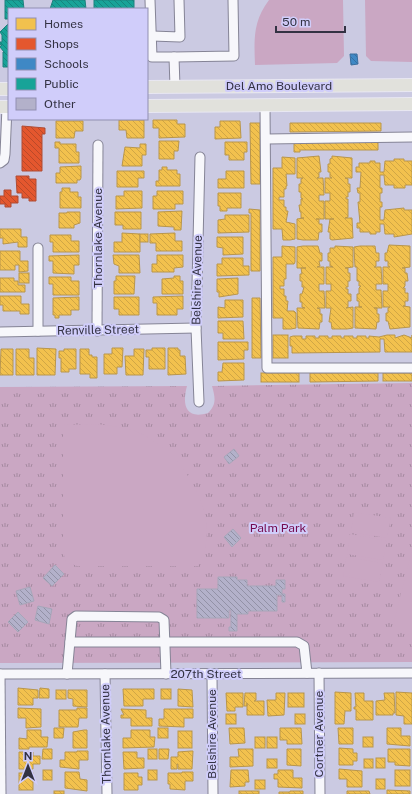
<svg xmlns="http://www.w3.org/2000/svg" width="412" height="794" font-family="'Public Sans',sans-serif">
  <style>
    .park { fill: url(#park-tufts) }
    .pitch { fill: #caa7c3 }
    .homes { fill: url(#homes-back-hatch); stroke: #b9964b }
    .shops { fill: url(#shops-back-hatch); stroke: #af4c34 }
    .schools { fill: url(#schools-back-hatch); stroke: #3b6e9e }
    .public { fill: url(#public-back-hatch); stroke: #1f817e }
    .building { fill: url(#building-back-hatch); stroke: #a7a6b9 }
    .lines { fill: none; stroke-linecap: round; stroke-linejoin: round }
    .minor-casing { stroke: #858496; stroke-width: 11 }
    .major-casing { stroke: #e8e7f2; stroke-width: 14 }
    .minor { stroke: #f7f7fb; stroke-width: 9 }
    .major { stroke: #e1e1dc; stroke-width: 12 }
    .labels { text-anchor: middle; stroke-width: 4; stroke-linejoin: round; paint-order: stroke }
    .street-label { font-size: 12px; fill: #333243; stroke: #d0cdfa }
    .park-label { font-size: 12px; fill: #740b4f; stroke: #d0cdfa }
  </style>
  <defs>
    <pattern id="park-tufts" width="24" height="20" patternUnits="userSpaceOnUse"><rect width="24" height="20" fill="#caa7c3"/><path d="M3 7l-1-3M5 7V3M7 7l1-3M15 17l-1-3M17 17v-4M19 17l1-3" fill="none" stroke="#a589a0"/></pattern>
    <pattern id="homes-back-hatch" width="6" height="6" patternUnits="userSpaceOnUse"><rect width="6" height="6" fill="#f2c14e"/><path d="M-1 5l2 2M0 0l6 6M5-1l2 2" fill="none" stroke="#d0a645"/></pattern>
    <pattern id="shops-back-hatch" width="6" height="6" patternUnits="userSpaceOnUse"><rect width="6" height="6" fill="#e4572e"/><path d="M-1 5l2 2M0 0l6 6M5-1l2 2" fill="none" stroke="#b94929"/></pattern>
    <pattern id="schools-back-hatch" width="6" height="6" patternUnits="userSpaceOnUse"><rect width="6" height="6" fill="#3f88c5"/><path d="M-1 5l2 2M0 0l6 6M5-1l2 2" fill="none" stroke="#3570a2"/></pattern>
    <pattern id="public-back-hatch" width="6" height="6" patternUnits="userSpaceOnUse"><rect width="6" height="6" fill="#17a398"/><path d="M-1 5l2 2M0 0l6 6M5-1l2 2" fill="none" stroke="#15857e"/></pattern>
    <pattern id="building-back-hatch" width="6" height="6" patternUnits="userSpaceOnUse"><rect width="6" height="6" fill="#b3b1ca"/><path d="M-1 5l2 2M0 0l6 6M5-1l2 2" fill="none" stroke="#9291a6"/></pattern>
  </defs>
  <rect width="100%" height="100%" fill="#cbcae2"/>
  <!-- park -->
  <path class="park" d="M412,383v279l-412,1v-276l187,-1c-5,18 -2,34 21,27 9,-9 7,-16 4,-27z"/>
  <!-- pitch -->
  <g class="pitch">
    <path d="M269,0h74l1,56 -7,7 -82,2c-1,-26 -2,-44 14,-65z"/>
    <path d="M365,0h47v62l-41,-1 -5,-5z"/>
    <path d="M98,424c12,2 26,3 37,7 42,16 81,72 70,118 -1,5 -5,11 -7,17h-121l-11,-4 -3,-11v-126z"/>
    <path d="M354,512l37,6 -4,20 -36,-6z"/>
    <path d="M350,534l37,7 -4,19 -36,-6z"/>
    <path d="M412,549v85c-10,1 -16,-3 -18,-13z"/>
    <path d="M346,557l37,6 -4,19 -36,-6z"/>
  </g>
  <!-- homes -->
  <g class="homes">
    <path d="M119,120h25v18h-17l-1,-8h-7z"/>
    <path d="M153,120h24v4h8v13l-26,1v-10h-6z"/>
    <path d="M56,121h27v10h-8l-1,7h-18z"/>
    <path d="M220,121h20l1,17 -26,1v-12h5z"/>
    <path d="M250,123h10v61h-9z"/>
    <path d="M290,123h91v8l-91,1z"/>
    <path d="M159,141h20l-1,10h-4v8h-15z"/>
    <path d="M55,142h5v2h16v8h3v11h-20v-15h-4z"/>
    <path d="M225,142h22v10h-3v8h-15v-5h-4z"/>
    <path d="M294,142h84v8h-78v2h-6z"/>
    <path d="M140,144h6v11h-4v11h-20l3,-19 15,1z"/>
    <path d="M319,156l2,16h-2v5l-2,1h6l1,17h-5v6h5v18h-8h3v5h3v8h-3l-1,8h-15l-6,-1v-20l7,-1h-3v-6h-1l-1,-7h2v-6h2l-2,-1v-6h-2v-8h2v-5l2,-1h-6v-20z"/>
    <path d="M332,156l20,2v20h-7l3,1v5h2v8h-2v5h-2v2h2v18l-3,1h7l1,20 -21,2 -2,-1v-7h-2l2,-13h4h-9v-18h5v-8h-5v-15h7l-2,-1v-5h-2v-8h2v-5l2,-1z"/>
    <path d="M282,157l13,1v16h-9l1,12h-1v3h-2v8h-5v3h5v7h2v4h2l-2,11 9,2v15l-5,1h-7l-1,-11h-9v-61h9z"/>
    <path d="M394,159h10v2h8v24h-7v3h-11v-3h-9l-1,-10h-4v13h2v5h-2v9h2v5h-2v13h4l1,-10 19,-2v2h8v24l-18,3v-3h-9l-1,-10h-4v8h-4v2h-6v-2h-10v-4h-3v-5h3l-2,-21h2v-9h-2l-1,-5h3l1,-16h-5v-5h3v-4h11v-2h5v2h5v9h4l1,-11h9z"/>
    <path d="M81,166v12l-1,2h-3v3h-21v-10h4v-6z"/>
    <path d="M162,167h5v3h10v4h3v12h-24v-5h3v-11h3z"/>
    <path d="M117,171h27v7h-6v9h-21z"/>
    <path d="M226,171h18v17h-26v-9h8z"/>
    <path d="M62,188h8v4h8v5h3v11h-21v-16h2z"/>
    <path d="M124,191h18v17l-26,1v-13h8z"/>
    <path d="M157,191h26v13h-8v5h-22v-13h4z"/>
    <path d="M218,193h23v15h-14v3h-7v-5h-2z"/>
    <path d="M249,209l11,1v61h-9v-58h-2z"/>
    <path d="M182,211l-1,19h-7v-3l-16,-1v-14z"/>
    <path d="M67,212h13v11l-6,2v3h-15v-15h8z"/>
    <path d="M115,212h26v17h-18v-4h-8z"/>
    <path d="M225,215h24v17l-31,1v-13l7,-1z"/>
    <path d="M0,229h21v8h6v10h-9v-5l-15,2v-6h-3z"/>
    <path d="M122,233l18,1v18h-26v-10h8z"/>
    <path d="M175,233v8h7v10h-26v-8h-6v-9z"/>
    <rect x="140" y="234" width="8" height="8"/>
    <path d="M50,235h21v6h8v11h-26v-10h-3z"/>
    <path d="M217,237h26v17l-20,1v-7l-6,-1z"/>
    <path d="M389,245l21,1v21l-8,1h3v5h2l1,8h-3v5l-2,2h2v5h3v8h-3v5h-2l7,1v20l-20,2 -2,-8h-2v-8h2v-5l2,-1h-7v-16h5v-7h-5v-17h7l-2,-1v-5h-3v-8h2z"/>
    <path d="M282,246l13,1v15l-1,2h-8v15h-2v7h-4v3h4v7h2v5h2l-1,10h7l2,2v15l-5,1h-8v-11h-10v-61h9z"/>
    <path d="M303,246h15l2,7h2v8h-3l1,5 -3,1h7v17h-5v7h5l1,17h-8l3,1v5h2v8h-2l-1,7 -21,-1 -1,-20h8l-3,-1v-5h-2v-8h2l2,-7h-2v-6h-2v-7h2l-1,-6h5h-9v-21z"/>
    <path d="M335,246l18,1v20l-8,1h3v5h2v8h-2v6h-2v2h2v5h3v7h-3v6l-2,1 7,-1v21l-6,1h-15l-1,-7h-2l2,-14h-5v-17h5v-7h-5v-17h7l-3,-1v-5h-2v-8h2v-5h5z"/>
    <path d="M360,246h15l1,7h3v8h-3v5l-2,1h7l1,17h-6v6h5l1,18h-8h3v6h2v8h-2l-1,7 -21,-1v-21h7h-3v-6h-2v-7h2v-6l2,-2h-2v-5h-2v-14h-2l-1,-20z"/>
    <path d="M0,251h20v10h8v10l-9,1v-7h-4v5h-15z"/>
    <path d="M79,255v10h-5v9l-21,-1v-12h-4v-5z"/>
    <path d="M113,255h26l1,18h-21v-7l-5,-2z"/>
    <path d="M157,255h26v12l-9,1v4h-22v-8h5z"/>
    <path d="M222,258h21v8h6v9l-32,1v-12h5z"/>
    <rect x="19" y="273" width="10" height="10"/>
    <path d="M116,276h19l-1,18h-20v-13h2z"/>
    <path d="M174,276h6v5h3v13h-21v-15l12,-1z"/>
    <path d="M49,277h22v4h8v14h-26v-11h-4z"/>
    <path d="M0,278h14v3h4v4h7v7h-25z"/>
    <path d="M238,278v16l-19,3v-5h-2v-13z"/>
    <path d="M0,296h21v8h8v10h-9v-3h-17v-6h-3z"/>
    <path d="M183,296v13h-6v6h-20v-12h-4v-6z"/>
    <path d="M79,297v13h-8v5h-12v3h-4v-3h-2v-17z"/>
    <path d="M114,297h25v18h-20v-6h-5z"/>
    <path d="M252,298h8l1,60h-9z"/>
    <path d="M225,300h18v17l-25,1v-11l7,1z"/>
    <path d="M218,321h25l1,18h-21v-6h-5z"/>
    <rect x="273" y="335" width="15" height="23"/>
    <path d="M387,335h8v3l9,-3 8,3v-3v17h-27l-1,-13h-4v13l-88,1v-7h-2v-9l3,-1h9v3h4v-3h9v2h4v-2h9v2h4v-2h9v2h3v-2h9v2h4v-2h9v2h3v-2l10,1z"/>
    <path d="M218,342h30v8h-4v9l-26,1z"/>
    <path d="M37,348l19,1 -1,26h-18z"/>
    <path d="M112,348h11l-1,19h-5v7h-13v-20h8z"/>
    <path d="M152,348h13v21h-16v-12h-3v-7h6z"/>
    <path d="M168,348h10v2h2v6h5l1,18 -18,1z"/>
    <path d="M1,349h12v26h-13z"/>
    <path d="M16,349h13v9h5v17h-18z"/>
    <path d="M64,349h12v20h-7v3h-8v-14h-2v-7h5z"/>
    <path d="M80,349h9v6h3v2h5v21h-7v-4h-10z"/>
    <path d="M134,349h10l-1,26h-17l-1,-19h9z"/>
    <path d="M223,363h21v17l-26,1v-9h4z"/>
    <rect x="261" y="373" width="38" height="9"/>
    <path d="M310,373h68v8l-68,1z"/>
    <rect x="383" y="373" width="29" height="8"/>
    <path d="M18,688l20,2v8h-5v7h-15z"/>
    <path d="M40,688l9,1v9h-10z"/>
    <path d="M123,689h31v10h-11v7h-19z"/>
    <rect x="161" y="689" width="10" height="10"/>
    <path d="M178,689l14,1 1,17 -15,-1z"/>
    <rect x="56" y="690" width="10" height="9"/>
    <path d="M68,690h19v17l-14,-1v-7l-5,-1z"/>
    <path d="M335,692l16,1v18h-6l-1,13h-9z"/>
    <path d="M396,692l16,1v31h-8v-8l-8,-1z"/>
    <path d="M226,693h17v14h-8v4h-8z"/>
    <path d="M245,693h11v7l-2,1h10v14h-17v-12v3h-3z"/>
    <path d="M276,693h9l-1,22 -16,1 -1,-16h9z"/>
    <rect x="288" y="693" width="16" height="14"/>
    <path d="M355,693h9v8h9v19h-17v-11h-2v-2h2z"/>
    <path d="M384,693h10l1,20h-2v2h-17v-14l9,-1z"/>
    <path d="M18,708l23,1v18l-15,1v-10h-8z"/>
    <path d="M77,708h10v10h-8l-1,9h-19v-17h18z"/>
    <path d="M121,709l25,1v8h6v8h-21v-8h-10v-3h3z"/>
    <path d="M164,709h29v9h-9v9l-25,-1v-7h5z"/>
    <rect x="226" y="714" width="10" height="10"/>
    <rect x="295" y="714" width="10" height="10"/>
    <path d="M54,728h10l-1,10h-9z"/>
    <rect x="158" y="728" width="10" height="10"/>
    <path d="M229,728h15l1,15 -15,1z"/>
    <path d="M280,728h21l1,16h-15v-4h-7z"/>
    <path d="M338,728h15v16h-14z"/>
    <path d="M387,728h14v8h9v10l-23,-2z"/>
    <path d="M27,730h14v7h7l-1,10h-18v2h-10v-11l8,1z"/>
    <path d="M84,730h3v18h-14v-16z"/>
    <path d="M131,730h19v7h5l-1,10 -31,1v-10h8z"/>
    <rect x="178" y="731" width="14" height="17"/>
    <rect x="255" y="737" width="10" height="11"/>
    <rect x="267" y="737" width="10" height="11"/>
    <rect x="363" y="737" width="10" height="10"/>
    <path d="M339,748l14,1v4h4v8h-4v4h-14z"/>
    <path d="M43,749h9v10h-10z"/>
    <rect x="148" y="749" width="9" height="10"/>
    <path d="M159,749h10l-1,10h-9z"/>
    <path d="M238,749h15v17l-23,1v-10h9z"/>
    <path d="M287,749h14v17l-14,-1z"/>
    <path d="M388,749h22v17l-15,-1v-3h-7z"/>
    <path d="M77,751h11v9h-9v9l-19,-2v-7h5v-8h12z"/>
    <path d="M191,751h2l-1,18h-14v-5h-1v5h-6v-12h7v-5z"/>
    <path d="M19,752h14v4h7v8h-7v5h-14z"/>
    <path d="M123,752h14v6h7v10l-20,1z"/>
    <rect x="376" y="758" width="9" height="10"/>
    <rect x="267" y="759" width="10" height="9"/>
    <rect x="364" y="759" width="9" height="9"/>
    <path d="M339,769l23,2v16h-15v-8h-8z"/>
    <rect x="43" y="770" width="9" height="10"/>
    <rect x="148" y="770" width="9" height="10"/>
    <path d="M231,770h17l1,12h-4v4l-15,1z"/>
    <path d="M278,770h15v8h9v10l-24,-1v-8h-4v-5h4z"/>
    <rect x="395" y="770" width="15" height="16"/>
    <path d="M65,772h14l1,7 7,1v11l-22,-3z"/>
    <path d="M182,772h11v9h-8v9l-15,-1v-5h-2v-11h14z"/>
    <rect x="19" y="773" width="14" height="17"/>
    <path d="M124,773h14v4h4v8h-4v5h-14z"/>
    <rect x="376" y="779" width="9" height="10"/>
    <rect x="255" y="780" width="10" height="9"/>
    <path d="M387,790l23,1v3h-23z"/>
    <rect x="54" y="791" width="10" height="3"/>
    <rect x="239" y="791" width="20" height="3"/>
    <path d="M290,791h13v3h-24v-2h11z"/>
    <path d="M347,791h22l1,3h-23z"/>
  </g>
  <!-- shops -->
  <g class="shops">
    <path d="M22,126l23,2v6h-3v37h-20z"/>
    <path d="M16,176h13v3h7v22h-7v-3h-7v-5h-5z"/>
    <path d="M4,190h7v6h7v7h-7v4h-6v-3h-5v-8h4z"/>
  </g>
  <!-- schools -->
  <path class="schools" d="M350,54h7l1,10 -7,1z"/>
  <!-- public -->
  <g class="public">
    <path d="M5,0h18l1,9h-15v10h-4z"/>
    <path d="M53,0h32l1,9h-36z"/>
    <rect x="94" y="0" width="40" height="9"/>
    <path d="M9,23v44h-6v-15h1l-4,-5 2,-2h-2v-3h2v-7l-2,-3z"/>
  </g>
  <!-- building -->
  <g class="building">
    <path d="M234,449l5,7 -10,8 -5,-7z"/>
    <path d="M233,529l8,9 -9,9 -8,-10z"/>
    <path d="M55,565l9,9 -12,12 -9,-8z"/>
    <path d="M218,577h19v3h10v6h29v-6h9v9h-3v5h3v8h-3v-7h-5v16h-29v3h-11v17h-8v-4h2v-17h-2v8h-32v-29h21z"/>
    <path d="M30,587l4,14 -14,4 -4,-14z"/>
    <path d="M38,606l14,3 -3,15 -14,-4z"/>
    <path d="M18,612l10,10 -10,10 -10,-10z"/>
  </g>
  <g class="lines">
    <!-- minor casing -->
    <g class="minor-casing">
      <g id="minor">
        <path d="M150,0l2,57h22l1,30"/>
        <path d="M152,36l28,1 -1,-37"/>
        <path d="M174,57l60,-1 -1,-56"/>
        <path d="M265,105l2,263h145"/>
        <path d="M267,139l145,-2"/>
        <path d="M0,163l4,-3 1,-6 2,-47"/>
        <path d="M38,331v-83"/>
        <path d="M97,331l1,-186"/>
        <path d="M0,332l196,-4"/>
        <path d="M199,402l-3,-74 4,-171"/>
        <path d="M70,642h227l7,4 3,27"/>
        <path d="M319,673l1,121"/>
        <path d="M0,674l412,-1"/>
        <path d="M0,674l1,120"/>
        <path d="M67,674l5,-55 4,-3 83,1 5,3 2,54"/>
        <path d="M105,674l2,120"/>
        <path d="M212,674l1,120"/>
      </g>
    </g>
    <!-- major casing -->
    <g class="major-casing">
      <g id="major">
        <path d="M147,87l265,-2"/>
        <path d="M0,89h9"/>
        <path d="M147,106l265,-2"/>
        <path d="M0,107h9"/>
      </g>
    </g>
    <!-- minor -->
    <use href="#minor" class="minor"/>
    <!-- major -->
    <use href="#major" class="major"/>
  </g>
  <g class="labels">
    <!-- street labels -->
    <g class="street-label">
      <text x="279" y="90">Del Amo Boulevard</text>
      <text transform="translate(98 238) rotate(-90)" y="4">Thornlake Avenue</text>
      <text transform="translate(197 280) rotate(-89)" y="4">Belshire Avenue</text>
      <text transform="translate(98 330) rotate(-1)" y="4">Renville Street</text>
      <text x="206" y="678">207th Street</text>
      <text transform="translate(106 734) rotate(-91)" y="4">Thornlake Avenue</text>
      <text transform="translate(212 734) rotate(-90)" y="4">Belshire Avenue</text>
      <text transform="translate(319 734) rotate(-90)" y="4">Cortner Avenue</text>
    </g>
    <!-- park labels -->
    <g class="park-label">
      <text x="278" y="532">Palm Park</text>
    </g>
  </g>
  <!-- legend -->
  <rect x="8" y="8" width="140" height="112" fill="#d0cdfa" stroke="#918fb1"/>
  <rect x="16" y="18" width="20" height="12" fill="#f2c14e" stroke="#918fb1"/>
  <text x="44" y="28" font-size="12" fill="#333243">Homes</text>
  <rect x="16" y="38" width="20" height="12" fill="#e4572e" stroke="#918fb1"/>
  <text x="44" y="48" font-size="12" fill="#333243">Shops</text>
  <rect x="16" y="58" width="20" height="12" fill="#3f88c5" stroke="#918fb1"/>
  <text x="44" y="68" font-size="12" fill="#333243">Schools</text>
  <rect x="16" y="78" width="20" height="12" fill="#17a398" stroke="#918fb1"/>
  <text x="44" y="88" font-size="12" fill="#333243">Public</text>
  <rect x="16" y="98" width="20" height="12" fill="#b3b1ca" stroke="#918fb1"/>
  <text x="44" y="108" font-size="12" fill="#333243">Other</text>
  <!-- north arrow -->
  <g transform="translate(28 766)" stroke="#d0cdfa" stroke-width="3" paint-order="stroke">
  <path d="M0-3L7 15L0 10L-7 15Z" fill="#333243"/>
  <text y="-6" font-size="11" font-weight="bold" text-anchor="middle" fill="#333243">N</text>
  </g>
  <!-- scale -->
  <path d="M276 26v6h69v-6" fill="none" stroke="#333243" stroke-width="2"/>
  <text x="282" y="26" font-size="12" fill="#333243" stroke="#d0cdfa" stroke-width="3" paint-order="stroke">50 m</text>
</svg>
